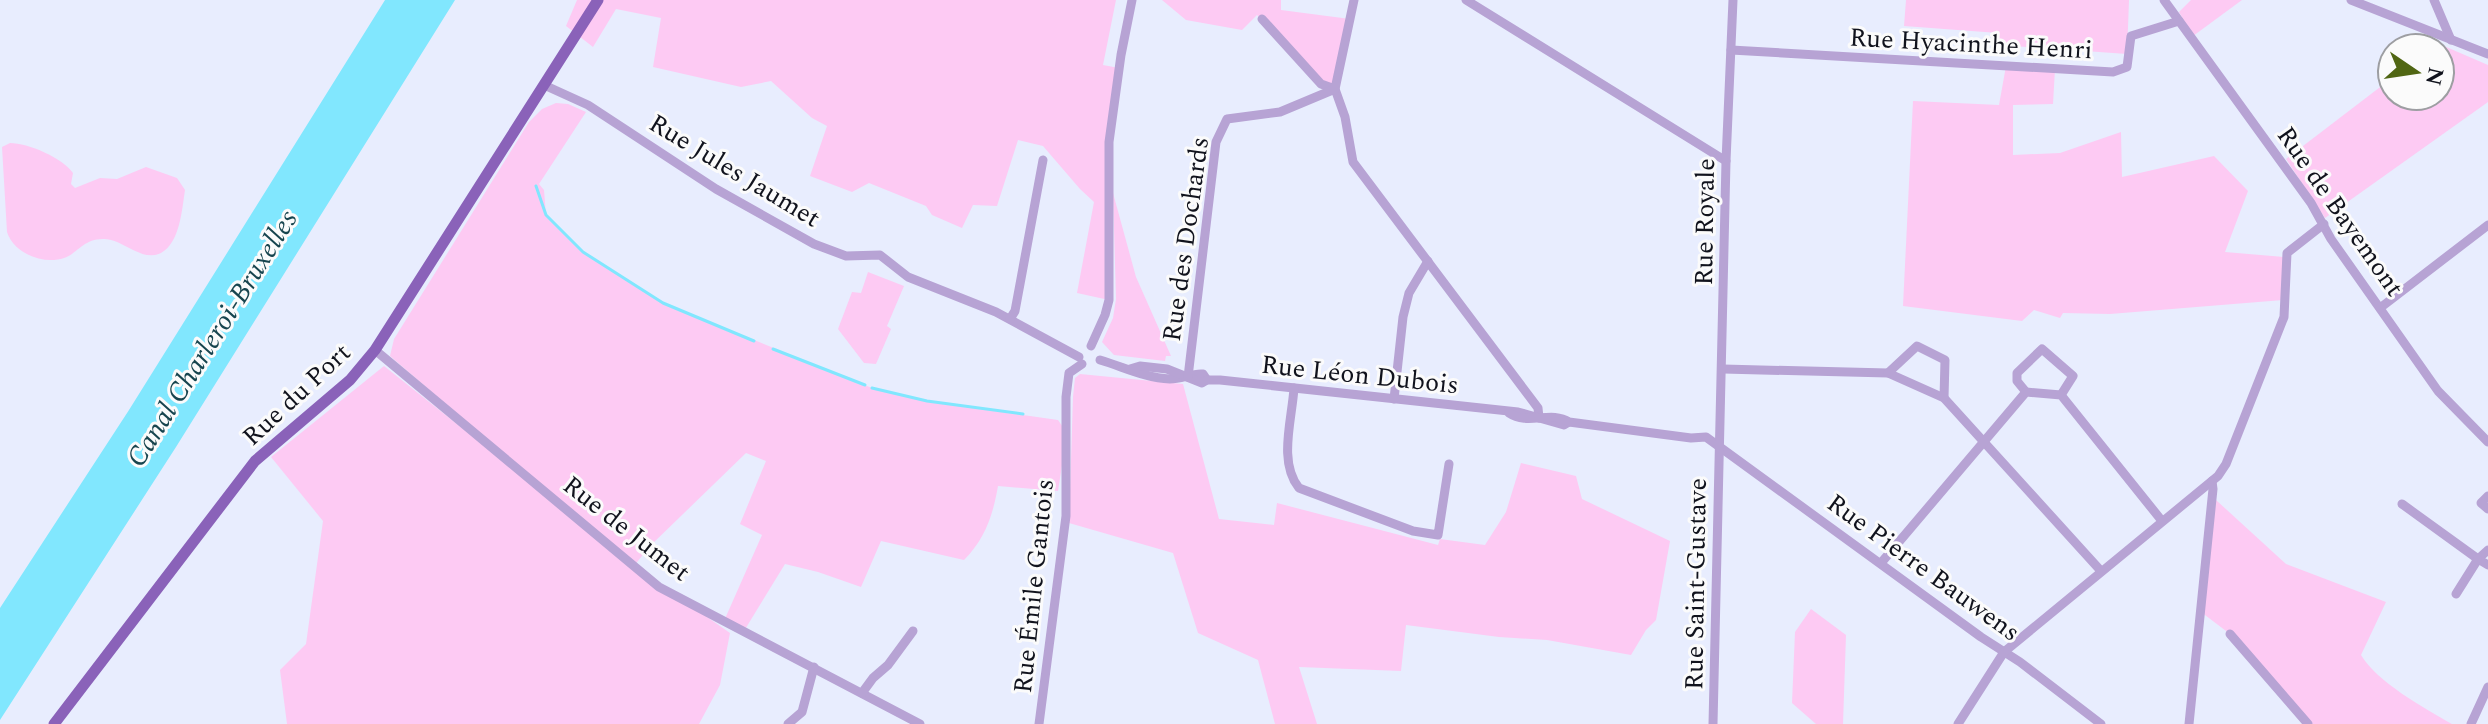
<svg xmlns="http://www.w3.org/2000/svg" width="2488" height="724" font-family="Spectral,serif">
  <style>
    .green { fill: #fdcaf3 }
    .water { fill: #81e7fe }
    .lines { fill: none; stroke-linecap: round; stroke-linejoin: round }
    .stream { stroke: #81e7fe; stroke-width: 3 }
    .minor { stroke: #b7a3d4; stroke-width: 9 }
    .major { stroke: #8a62b9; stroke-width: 11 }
    .labels { text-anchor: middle; stroke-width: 6; stroke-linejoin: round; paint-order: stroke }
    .street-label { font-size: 26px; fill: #11131d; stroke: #fbfbfb }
    .water-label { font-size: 28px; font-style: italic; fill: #17454f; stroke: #fbfbfb }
  </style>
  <rect width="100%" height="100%" fill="#e8edfe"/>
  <!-- green -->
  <g class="green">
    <path d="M577,0h539l-13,65 16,3 -9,46 -1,186 -32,-7 17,-91 -14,-13 -37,-43 -25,-6 -21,66 -24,-1 -11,23 -30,-13 -6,-9 -57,-23 -17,9 -42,-16 17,-50 -15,-8 -41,-37 -30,6 -88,-20 8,-49 -45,-9 -23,38 -27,-21z"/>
    <path d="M1162,0h119v10l69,9 -15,70 -14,-5 -64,-69 -15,15 -56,-10z"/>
    <path d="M1906,0h223l-2,54 -129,-9v-12l-94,-7z"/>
    <path d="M2191,0h51l-49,36 -14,-24z"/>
    <path d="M2437,43l51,22v37l-163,116 -39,-59 106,-81v18h48v-48h-9z"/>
    <path d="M2006,66l49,3 -2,35 -40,1v50l47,-2 61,-21 1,45 92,-21 34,35 -23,61 59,5 -1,43 -173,14 -47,-1 -3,5 -26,-8 -12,11 -119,-15 10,-205 86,4z"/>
    <path d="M556,103l12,1 18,8 -47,72 5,6 2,25 37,37 80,51 209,85 55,13 131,19 9,13 -9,58 -60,-5c-5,29 -13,53 -34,74l-83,-19 -20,46 -43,-15 -33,-8 -41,67 -20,-10 38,-86 -22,-11 26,-63 -20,-8 -97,94 -15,19 96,67 -10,52 -21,39h-412l-7,-54 26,-26 17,-123 -52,-64 113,-91 224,178 -218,-188 4,-17 135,-217 13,-13z"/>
    <path d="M10,143c18,0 53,15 63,30l-2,11 4,4 25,-10 17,1 29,-12 31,11 8,12c-3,19 -5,53 -24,63 -19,10 -39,-15 -58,-14 -20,0 -26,15 -39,19 -20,7 -50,-4 -57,-26l-5,-85z"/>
    <path d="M1113,193l23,84 35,79h-5l-1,5 -51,-6 -12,-13 11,-24 3,-19z"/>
    <path d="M868,272l36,14 -17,40 4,3 -15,35 -12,-1 -26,-34 14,-37 9,1z"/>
    <path d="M1080,374l103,10 36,135 55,6 3,-22 161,42 2,-6 45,6 21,-33 15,-49 55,13 6,23 88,42 -14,79 -10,10 -15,25 -84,-15 -48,-3 -93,-12 -5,46 -102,-4 18,57h-42l-17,-64 -60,-27 -25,-80 -104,-30 4,-126 2,-19z"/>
    <path d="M2216,500l70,64 100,38 -25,53c16,27 63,53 91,69h-144l-78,-90 -29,-22z"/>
    <path d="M1811,609l35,26 -3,89h-27l-24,-21 3,-71z"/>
  </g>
  <!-- water -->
  <path class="water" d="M385,0h70l-279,447 -176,273v-112l129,-198z"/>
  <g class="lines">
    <!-- stream -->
    <g class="stream">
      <path d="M536,186l10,29 37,37 80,51 91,38"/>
      <path d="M773,349l92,36"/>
      <path d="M872,388l55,13 96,13"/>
    </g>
    <!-- minor -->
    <g class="minor">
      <path d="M1466,0l260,161"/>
      <path d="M2164,0l147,203 20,36 107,152 50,51"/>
      <path d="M2351,0l137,54"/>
      <path d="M2434,0l17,40"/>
      <path d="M1262,19l59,65 14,5 10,28 8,45 185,246 1,10"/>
      <path d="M1731,50l382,22 14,-5 4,-31 48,-15"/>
      <path d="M544,85l44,20 128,84 98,55 32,12 34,-1 28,22 88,35 83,45"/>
      <path d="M2380,308l108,-83"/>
      <path d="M1010,319l5,-8 28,-151"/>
      <path d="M1091,346l14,-31 4,-15v-158l12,-87 11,-55"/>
      <path d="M375,350l284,237 261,137"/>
      <path d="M1100,360c24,7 45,18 70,19 12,0 22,-6 33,-5l4,6"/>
      <path d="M1130,369l10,-3 27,3 35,14 5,-3h13l298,32 46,13 5,-3"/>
      <path d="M1723,369l165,4 56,25 157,173"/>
      <path d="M1888,373l29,-27 28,14 -1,38"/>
      <path d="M1188,377l28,-235 11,-23 53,-7 55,-23 19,-89"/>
      <path d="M1294,388c-2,32 -16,74 5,100l114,43 25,4 11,-71"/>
      <path d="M2026,392l-9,-11v-8l25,-24 31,27 -12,19"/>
      <path d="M1394,399l9,-82 6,-24 19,-32"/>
      <path d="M1509,413c19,13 42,-3 60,9l122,16 15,-1 275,200 39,25 81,62"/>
      <path d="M2488,496l-7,7 7,6"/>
      <path d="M2402,504l76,55 -22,35"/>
      <path d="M2488,550l-10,9 10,6"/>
      <path d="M1881,563l145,-171 35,3 101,126"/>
      <path d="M2230,634l78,90"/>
      <path d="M862,693l11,-15 15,-13 25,-34"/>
      <path d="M788,724l14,-12 12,-45"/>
      <path d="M1039,724l27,-208v-119l3,-24 13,-9"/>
      <path d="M1713,724l13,-563 7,-161"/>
      <path d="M1958,724l46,-72 214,-176 8,-12 58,-147 3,-64 37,-29"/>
      <path d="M2189,724l24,-235 -1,-8"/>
      <path d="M2471,724l17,-37"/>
    </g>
    <!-- major -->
    <path class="major" d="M54,724l201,-263 95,-81 25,-30 223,-350"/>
  </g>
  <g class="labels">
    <!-- street labels -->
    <g class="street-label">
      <text transform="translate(1971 43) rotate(3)" y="9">Rue Hyacinthe Henri</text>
      <text transform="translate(735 170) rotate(31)" y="9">Rue Jules Jaumet</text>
      <text transform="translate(2341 211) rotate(55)" y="9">Rue de Bayemont</text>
      <text transform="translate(1704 222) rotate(-89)" y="9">Rue Royale</text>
      <text transform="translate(1185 239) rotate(-82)" y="9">Rue des Dochards</text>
      <text transform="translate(1360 374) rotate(6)" y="9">Rue Léon Dubois</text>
      <text transform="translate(296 394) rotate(-43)" y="9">Rue du Port</text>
      <text transform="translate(627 528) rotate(38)" y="9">Rue de Jumet</text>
      <text transform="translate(1924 567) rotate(36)" y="9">Rue Pierre Bauwens</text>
      <text transform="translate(1695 584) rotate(-89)" y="9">Rue Saint-Gustave</text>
      <text transform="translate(1033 586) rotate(-84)" y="9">Rue Émile Gantois</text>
    </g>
    <!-- water labels -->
    <g class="water-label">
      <text transform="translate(211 338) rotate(-58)" y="10">Canal Charleroi-Bruxelles</text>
    </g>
  </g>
  <!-- north arrow -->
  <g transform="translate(2416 72) rotate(103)"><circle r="38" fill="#fbfbfb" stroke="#9d9ea2" stroke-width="2"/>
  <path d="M0-6L14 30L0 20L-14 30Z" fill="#506613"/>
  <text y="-12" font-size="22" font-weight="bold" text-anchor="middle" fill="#11131d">N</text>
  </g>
</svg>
